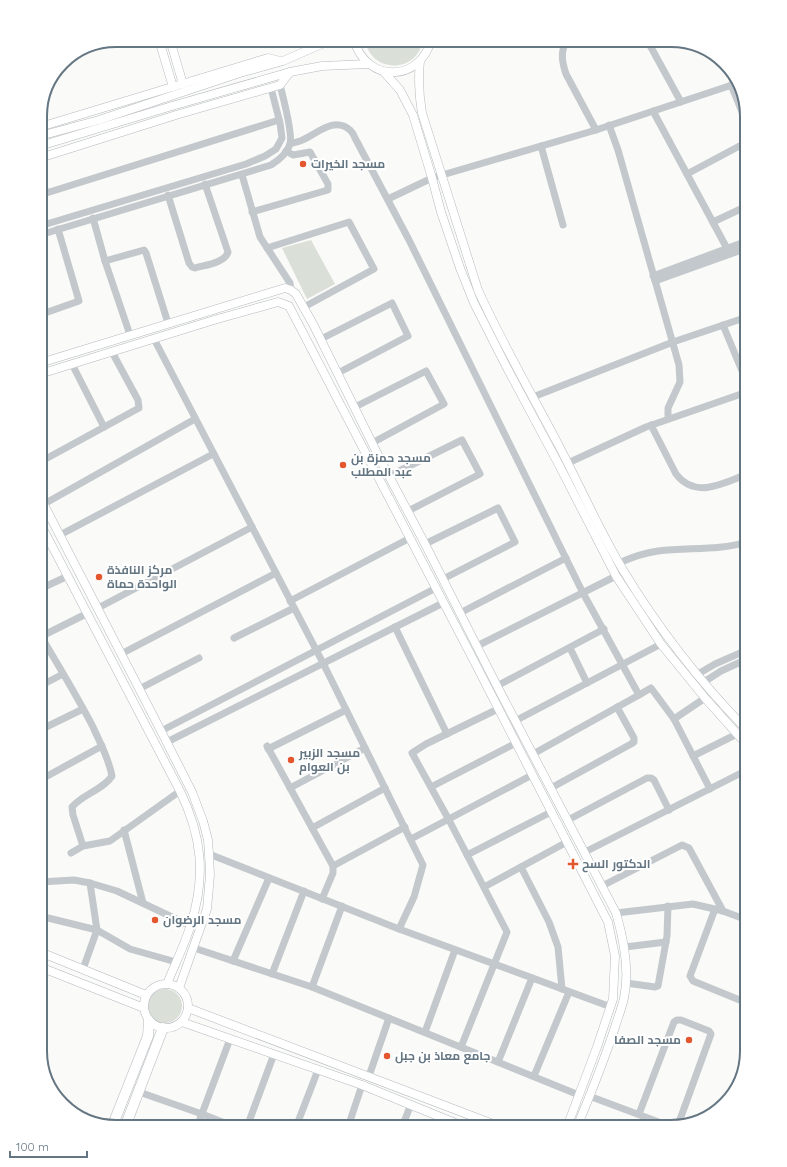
<svg xmlns="http://www.w3.org/2000/svg" width="787" height="1167" font-family="Quicksand,Cairo,sans-serif">
  <style>
    .green { fill: #dadfd7 }
    .lines { fill: none; stroke-linecap: round; stroke-linejoin: round }
    .major-casing { stroke: #b5babe; stroke-width: 9 }
    .highway-casing { stroke: #b4b9bd; stroke-width: 11 }
    .minor { stroke: #c3c8cc; stroke-width: 7 }
    .major { stroke: #fff; stroke-width: 8 }
    .highway { stroke: #fff; stroke-width: 10 }
    .poi-dot { fill: #e4572e; stroke: #fff; stroke-width: 1.5 }
    .labels { text-anchor: middle; stroke-width: 4; stroke-linejoin: round; paint-order: stroke }
    .poi-label { font-size: 12px; font-weight: bold; fill: #657683; stroke: #fff; text-anchor: start }
    .rim { fill: none; stroke: #657683; stroke-width: 2 }
  </style>
  <rect width="100%" height="100%" fill="#fafaf8"/>
  <!-- green -->
  <g class="green">
    <path d="M365,40h58c-6,34 -52,34 -58,0z"/>
    <path d="M311,240l24,44 -28,15 -25,-51z"/>
    <circle cx="165" cy="1006" r="17"/>
  </g>
  <g class="lines">
    <!-- major casing -->
    <g class="major-casing">
      <g id="major">
        <path d="M159,40l14,47"/>
        <path d="M170,40l13,44"/>
        <path d="M354,40c12,43 66,43 77,0"/>
        <path d="M420,61c-2,18 -1,34 2,52l56,177c24,53 53,103 80,154 22,42 41,86 65,126 35,58 77,112 124,160"/>
        <path d="M383,71l17,19 13,25 19,63 9,34 19,56 14,35 32,63 53,99 57,111 45,68 44,54 42,47"/>
        <path d="M40,127l228,-69 12,3"/>
        <path d="M40,136l59,-16 141,-47 43,-12 48,-21"/>
        <path d="M40,146l132,-40 118,-34 32,-6 46,-2"/>
        <path d="M40,158l136,-43 104,-30 10,-13"/>
        <path d="M40,363l245,-75 6,2 5,4 17,30 68,137 44,83 72,142 119,227c8,27 14,57 8,85 -2,9 -5,17 -8,26 -11,35 -25,69 -39,103"/>
        <path d="M40,374l174,-54 64,-18 11,4 185,355 134,261 7,34 -2,43 -16,48 -30,80"/>
        <path d="M40,497l121,234 31,61 11,29 5,19 1,14 1,21 -3,34 -28,79"/>
        <path d="M40,523l140,268c22,45 26,85 11,133 -6,20 -16,40 -24,60"/>
        <path d="M40,952l106,43"/>
        <path d="M40,967l104,41"/>
        <circle cx="166" cy="1006" r="22"/>
        <path d="M188,1008l313,119"/>
        <path d="M182,1022l180,63 103,42"/>
      </g>
    </g>
    <!-- highway casing -->
    <g class="highway-casing">
      <g id="highway">
        <path d="M112,1127l36,-91 1,-15"/>
        <path d="M125,1127l38,-99"/>
      </g>
    </g>
    <!-- minor -->
    <g class="minor">
      <path d="M567,40c-7,11 -5,22 -1,34l30,56"/>
      <path d="M647,40l34,62"/>
      <path d="M731,85l16,39"/>
      <path d="M653,111l77,143"/>
      <path d="M609,125l9,25 61,215 1,17 -12,26v11"/>
      <path d="M290,144c3,-1 7,-2 10,-3 15,-5 33,-26 50,-11 2,2 4,5 5,8l54,102 174,353 56,102 12,-7 23,31 36,70"/>
      <path d="M541,146l22,79"/>
      <path d="M40,171l6,22"/>
      <path d="M687,174l60,-32"/>
      <path d="M242,175l18,62 30,46 1,7"/>
      <path d="M40,195l239,-75"/>
      <path d="M168,195l21,68 3,4 3,1c10,-3 30,-5 33,-16l-23,-68"/>
      <path d="M388,199l44,-21 164,-48 142,-47"/>
      <path d="M252,212l76,-22v-6l-18,-32 -17,3 -7,-4"/>
      <path d="M93,218l12,43 25,74"/>
      <path d="M713,222l34,-16"/>
      <path d="M40,226l206,-62 19,-8 11,-7 6,-11 -2,-15 -9,-35"/>
      <path d="M40,235l231,-70c8,-5 16,-11 19,-21 3,-10 -7,-47 -10,-59"/>
      <path d="M267,248l82,-26 25,47 -70,38"/>
      <path d="M105,261l39,-11 2,3 22,70"/>
      <path d="M653,276l94,-35"/>
      <path d="M655,281l92,-33"/>
      <path d="M40,307l3,5 2,1 34,-12 -21,-72"/>
      <path d="M723,325l24,58"/>
      <path d="M154,339l169,324 100,202 -9,32 -15,32"/>
      <path d="M321,339l71,-36 16,33 -70,37"/>
      <path d="M72,364l32,63"/>
      <path d="M533,397l140,-55 74,-25"/>
      <path d="M355,407l71,-36 18,33 -72,39"/>
      <path d="M651,425l25,49c19,25 47,10 71,0"/>
      <path d="M40,462l99,-54 -1,-8 -26,-48"/>
      <path d="M568,463l78,-36 101,-35"/>
      <path d="M389,476l73,-36 18,34 -72,37"/>
      <path d="M44,504l151,-85"/>
      <path d="M60,535l153,-81"/>
      <path d="M425,544l73,-36 17,34 -72,37"/>
      <path d="M40,546l10,-5"/>
      <path d="M619,563c13,-6 25,-10 39,-12 29,-4 60,0 89,-9"/>
      <path d="M40,589l28,-13"/>
      <path d="M290,601l120,-63"/>
      <path d="M98,608l154,-81"/>
      <path d="M460,613l106,-55"/>
      <path d="M395,627l52,107"/>
      <path d="M41,636c18,31 36,60 52,91 7,16 16,32 19,49 -9,14 -29,18 -40,31l1,8 10,31"/>
      <path d="M40,637l48,-24"/>
      <path d="M234,638l60,-30"/>
      <path d="M477,646l139,-70"/>
      <path d="M570,648l17,35"/>
      <path d="M121,654l155,-81"/>
      <path d="M698,674l17,-10 32,-14"/>
      <path d="M704,682l17,-11 26,-12"/>
      <path d="M40,686l23,-12"/>
      <path d="M497,686l107,-57"/>
      <path d="M139,689l60,-31"/>
      <path d="M674,719l31,-21"/>
      <path d="M515,721l146,-77"/>
      <path d="M40,730l43,-21"/>
      <path d="M161,731l275,-143"/>
      <path d="M167,742l276,-139"/>
      <path d="M267,746l66,120v7l-11,26"/>
      <path d="M268,749l78,-39"/>
      <path d="M533,754l106,-59"/>
      <path d="M693,756l44,-22"/>
      <path d="M40,780l62,-34"/>
      <path d="M431,787l85,-44"/>
      <path d="M290,788l75,-40"/>
      <path d="M551,788l80,-44 3,-2v-4l-17,-31"/>
      <path d="M568,820l79,-42h4l3,2 15,30"/>
      <path d="M312,828l73,-40"/>
      <path d="M124,830l19,73"/>
      <path d="M411,839l121,-64"/>
      <path d="M585,852l162,-82"/>
      <path d="M71,853l12,-7 27,-5 70,-50"/>
      <path d="M209,854l190,75 212,78"/>
      <path d="M467,855l84,-43"/>
      <path d="M333,866l72,-39"/>
      <path d="M40,867l5,15"/>
      <path d="M521,867l28,55 9,25 4,42"/>
      <path d="M40,882l34,-2 16,3 27,8 74,35"/>
      <path d="M602,886l80,-41 7,3 34,63"/>
      <path d="M484,887l83,-45"/>
      <path d="M715,909l-25,67 3,5 54,22"/>
      <path d="M616,913l77,-9 30,7 24,9"/>
      <path d="M40,916l57,14 33,19 46,13"/>
      <path d="M625,947l41,-5"/>
      <path d="M194,948l118,39 30,-81"/>
      <path d="M233,961l36,-83"/>
      <path d="M83,969l14,-39 -7,-47"/>
      <path d="M272,974l32,-83"/>
      <path d="M626,983l29,4 3,-1 9,-50 1,-30"/>
      <path d="M312,987l267,108"/>
      <path d="M425,1032l30,-82"/>
      <path d="M461,1047l46,-115 -58,-112 -37,-67 14,-9 72,-35"/>
      <path d="M498,1062l34,-84"/>
      <path d="M369,1076l20,-58"/>
      <path d="M534,1076l35,-84"/>
      <path d="M139,1092l63,22 33,13"/>
      <path d="M589,1096l83,31"/>
      <path d="M639,1114l35,-92 3,-2h4l28,11 2,3 -33,91"/>
      <path d="M197,1127l33,-88"/>
      <path d="M247,1127l27,-73"/>
      <path d="M296,1127l22,-57"/>
      <path d="M348,1127l14,-42"/>
      <path d="M402,1127l9,-23"/>
    </g>
    <!-- major -->
    <use href="#major" class="major"/>
    <!-- highway -->
    <use href="#highway" class="highway"/>
  </g>
  <!-- markers -->
  <g class="poi-dot">
    <circle cx="303" cy="164" r="4"/>
    <circle cx="343" cy="465" r="4"/>
    <circle cx="99" cy="577" r="4"/>
    <circle cx="291" cy="760" r="4"/>
    <path d="M571 858h4v4h4v4h-4v4h-4v-4h-4v-4h4z"/>
    <circle cx="155" cy="920" r="4"/>
    <circle cx="689" cy="1040" r="4"/>
    <circle cx="387" cy="1056" r="4"/>
  </g>
  <g class="labels">
    <!-- poi labels -->
    <g class="poi-label">
      <text x="311" y="168">مسجد الخيرات</text>
      <text x="351" y="462">مسجد حمزة بن<tspan x="351" dy="14">عبد المطلب</tspan></text>
      <text x="107" y="574">مركز النافذة<tspan x="107" dy="14">الواحدة حماة</tspan></text>
      <text x="299" y="757">مسجد الزبير<tspan x="299" dy="14">بن العوام</tspan></text>
      <text x="582" y="868">الدكتور السح</text>
      <text x="163" y="924">مسجد الرضوان</text>
      <text x="681" y="1044" text-anchor="end">مسجد الصفا</text>
      <text x="395" y="1060">جامع معاذ بن جبل</text>
    </g>
  </g>
  <!-- crop -->
  <path d="M0 0H787V1167H0ZM116 47H671A69 69 0 0 1 740 116V1051A69 69 0 0 1 671 1120H116A69 69 0 0 1 47 1051V116A69 69 0 0 1 116 47Z" fill="#fff" fill-rule="evenodd"/>
  <path class="rim" d="M116 47H671A69 69 0 0 1 740 116V1051A69 69 0 0 1 671 1120H116A69 69 0 0 1 47 1051V116A69 69 0 0 1 116 47Z"/>
  <!-- scale -->
  <path d="M10 1151v6h77v-6" fill="none" stroke="#657683" stroke-width="2"/>
  <text x="16" y="1151" font-size="12" fill="#657683" stroke="#ffffff" stroke-width="3" paint-order="stroke">100 m</text>
</svg>
